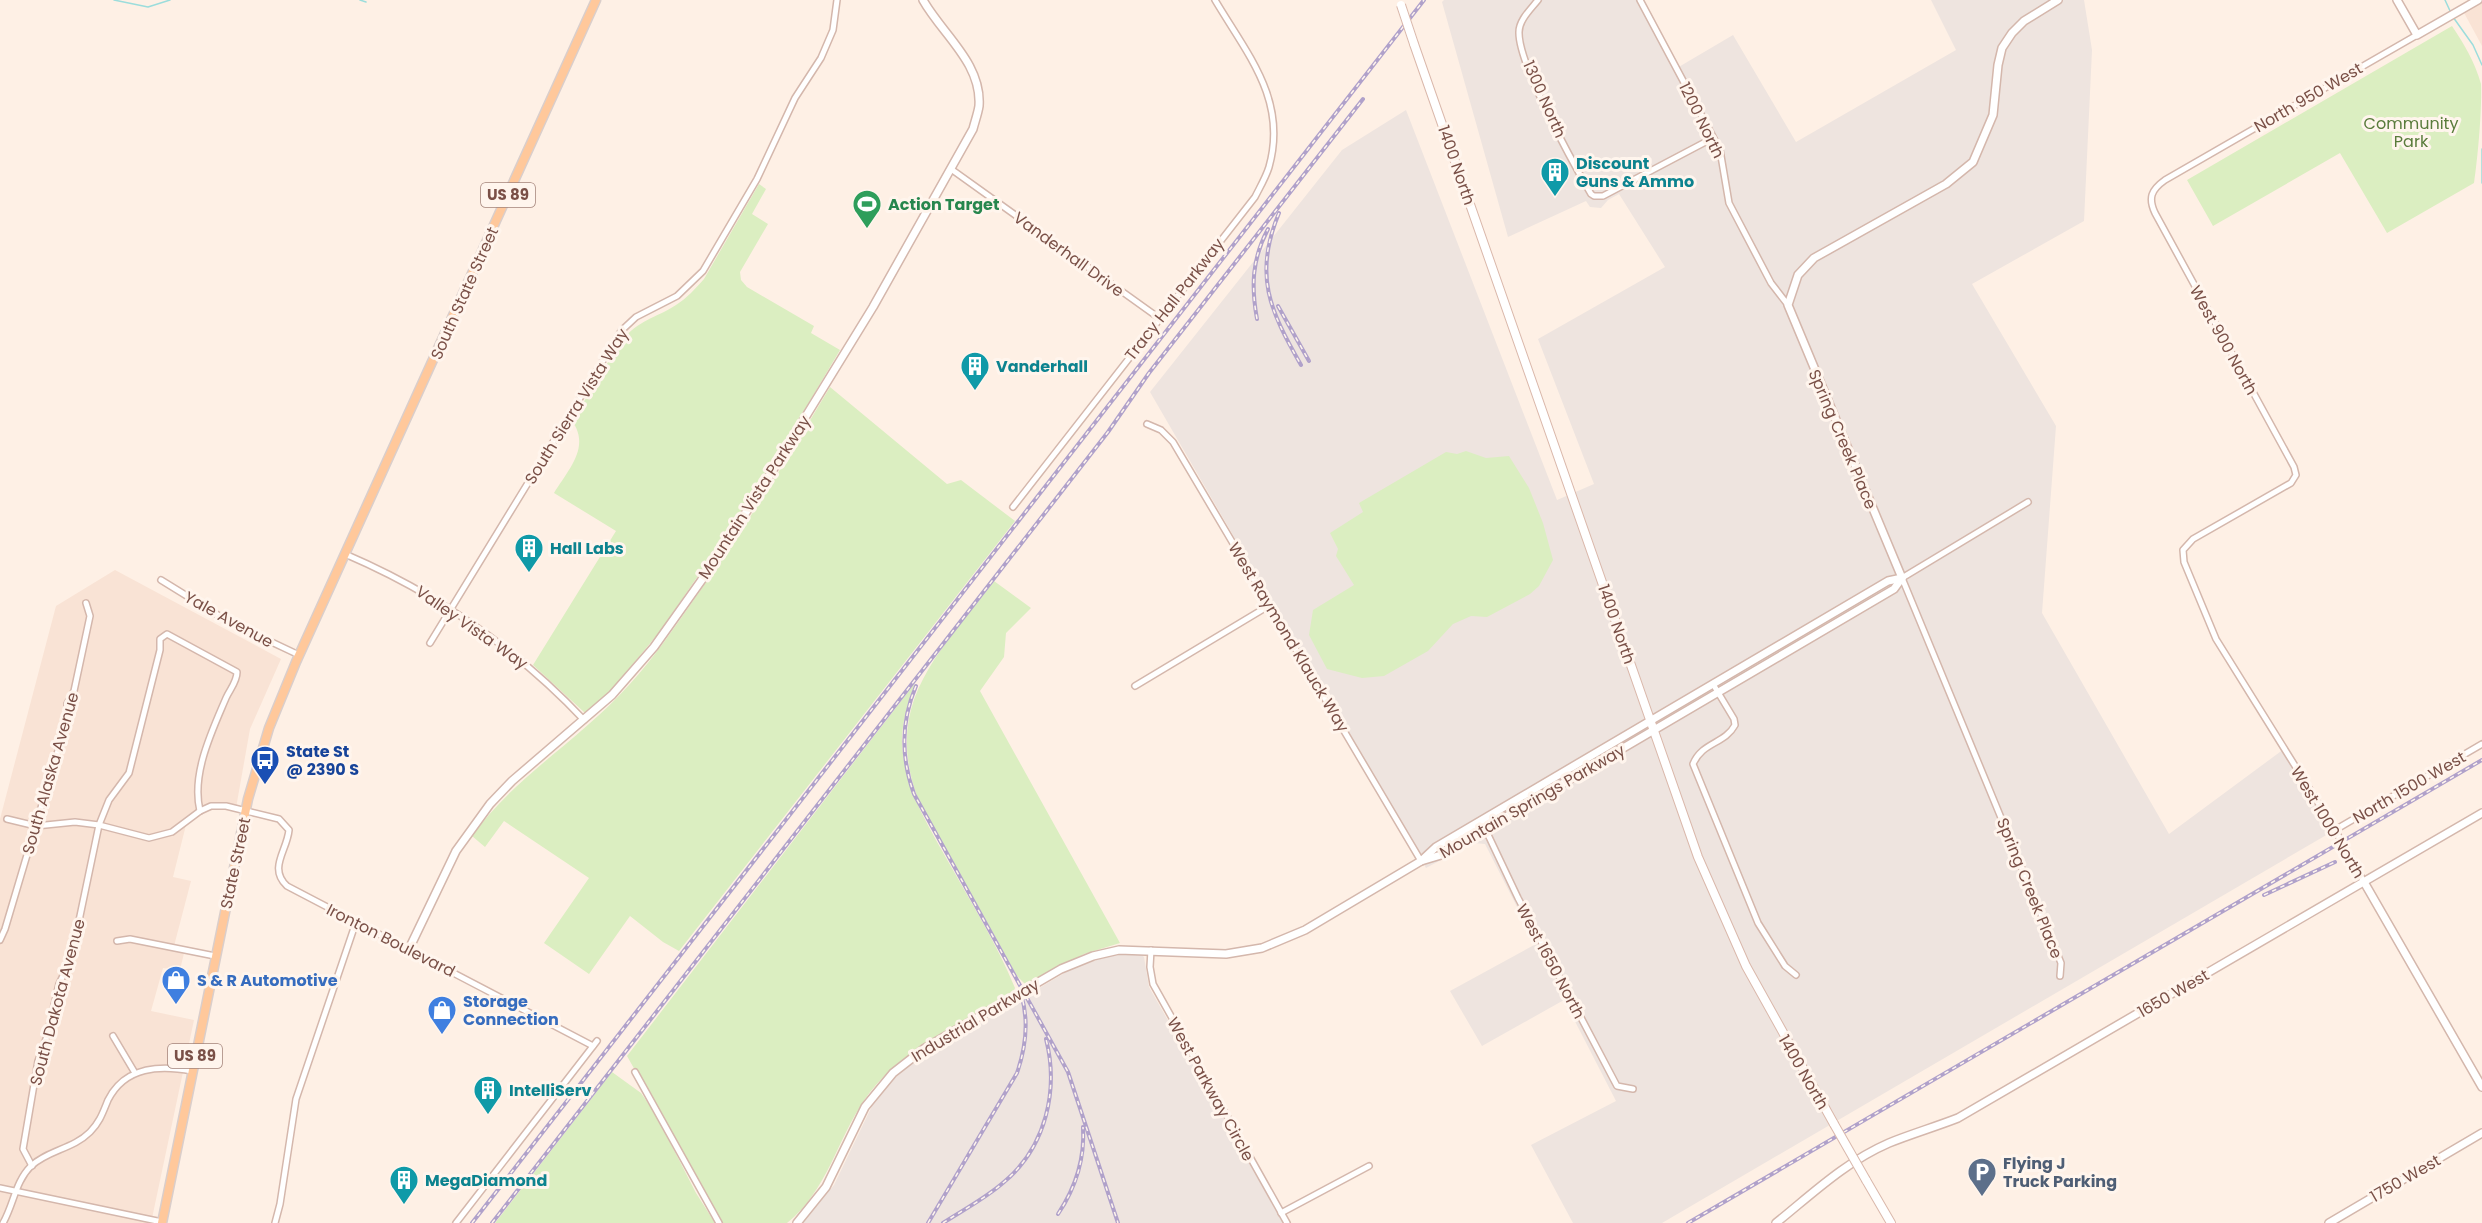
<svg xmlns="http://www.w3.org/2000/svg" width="2482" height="1223" font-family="Poppins,sans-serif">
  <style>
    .residential { fill: #f9e3d5 }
    .industrial { fill: #eee4df }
    .green { fill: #dbeec1 }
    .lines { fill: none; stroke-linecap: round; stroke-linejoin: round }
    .stream { stroke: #9cdddc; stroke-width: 1.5 }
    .minor-casing { stroke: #d4b7ac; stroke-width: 8 }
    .tertiary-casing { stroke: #d4b7ac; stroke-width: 10 }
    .secondary-casing { stroke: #dab8ab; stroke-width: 10 }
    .primary-casing { stroke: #dacecb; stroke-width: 11 }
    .minor { stroke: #fff; stroke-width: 5 }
    .tertiary { stroke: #fff; stroke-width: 7 }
    .secondary { stroke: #fff; stroke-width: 8 }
    .primary { stroke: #ffc89b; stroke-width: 8 }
    .rail-casing { stroke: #b0a1ca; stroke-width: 4 }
    .rail { stroke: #fff5ed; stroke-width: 1.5; stroke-dasharray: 4.5; stroke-linecap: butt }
    .secondary-bridge-casing { stroke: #dab8ab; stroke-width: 10; stroke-linecap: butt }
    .secondary-bridge { stroke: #fff; stroke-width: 8 }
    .labels { text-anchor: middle; stroke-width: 6; stroke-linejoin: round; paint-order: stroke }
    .shield { fill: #fff5ed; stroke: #a28279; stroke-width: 1.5 }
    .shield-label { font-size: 15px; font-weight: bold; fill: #7a5047 }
    .street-label { font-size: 16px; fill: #7a5047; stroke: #fff5ed }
    .park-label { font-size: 16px; fill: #597b3b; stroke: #fff5ed }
    .culture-label { font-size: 16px; font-weight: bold; fill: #0d838f; stroke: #fff5ed; text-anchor: start }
    .leisure-label { font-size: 16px; font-weight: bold; fill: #27864d; stroke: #fff5ed; text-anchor: start }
    .transit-label { font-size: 16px; font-weight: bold; fill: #164399; stroke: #fff5ed; text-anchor: start }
    .shop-label { font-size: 16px; font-weight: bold; fill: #366cbe; stroke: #fff5ed; text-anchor: start }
    .service-label { font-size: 16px; font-weight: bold; fill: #4e5e75; stroke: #fff5ed; text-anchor: start }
  </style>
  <rect width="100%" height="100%" fill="#fef0e5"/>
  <!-- residential -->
  <g class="residential">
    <path d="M2478,0h4v46l-20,-37z"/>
    <path d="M115,570l166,89 -31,70 -14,79 -25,-2 -24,15 -14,56 18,4 -17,65 11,3 -5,21 -17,-2 -12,43 43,9 -43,203h-151v-404l56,-213z"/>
  </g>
  <!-- industrial -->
  <g class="industrial">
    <path d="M1444,0h196l37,68 56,-33 63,107 160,-92 -25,-50h153l8,50 -8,171 -112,63 84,142 -14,187 127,221 115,-85 51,81 -673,393h-89l-42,-78 85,-44 -52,-101 -82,46 -32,-55 86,-47 -51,-100 -12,-1 -47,25 -276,-476 192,-242 64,-40 151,390 37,-16 -56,-145 127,-72 -46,-73 -11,6 -7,8 -11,-1 -4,-6 -78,36 -66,-235z"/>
    <path d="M1139,953l5,4 5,30 134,236h-480l31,-38 38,-79 21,-26 16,-15 164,-97 36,-12z"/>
  </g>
  <!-- green -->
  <g class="green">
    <path d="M2452,26c12,18 23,36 29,58 1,26 -3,72 -7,99l-87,50 -47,-80 -127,73 -26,-46z"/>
    <path d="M759,184l7,5 -14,25 16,10 -28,48 1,8 6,7 67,39 -3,7 29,17 -80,135 -99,145 -50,61 -22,21 -4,1 -52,-48 83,-134 -62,-38c14,-23 37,-46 18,-72l49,-80c19,-22 33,-22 55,-36 11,-7 19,-16 28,-26z"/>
    <path d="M830,387l117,97 14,-4 54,41 -336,430 -16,-9 -33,-26 -41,58 -45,-31 45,-65 -85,-57 -19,26 -13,-11c43,-60 108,-96 157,-151 25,-27 45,-57 66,-87 49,-68 92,-139 135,-211z"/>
    <path d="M1466,451l20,7 23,-2 20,32 14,35 10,37 -14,26 -9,8 -43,23 -16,-1 -18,8 -25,27 -44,25 -22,2 -35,-9 -18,-34 4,-25 41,-25 -18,-29 2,-7 -8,-16 33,-21 -4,-9 87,-51 11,2z"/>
    <path d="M994,581l37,27 -25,25 -2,24 -24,34 140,252 -36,11 -58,31 -9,-9 -99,-177c-36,-97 22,-146 76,-218z"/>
    <path d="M915,683c-6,18 -13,37 -13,57 1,47 25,83 47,123 23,41 48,81 66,125l-2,5c-52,30 -113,56 -148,106 -29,42 -37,91 -78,124h-66l-94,-167z"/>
    <path d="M612,1072l29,21 14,20 41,80 19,30h-220z"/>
  </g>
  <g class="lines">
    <!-- stream -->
    <g class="stream">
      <path d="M114,0l34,7 22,-7"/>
      <path d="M360,0l6,2"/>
      <path d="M2445,0l6,13"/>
      <path d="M2453,17l20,28 9,20"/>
      <path d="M2482,149v34"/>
    </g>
    <!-- minor casing -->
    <g class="minor-casing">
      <g id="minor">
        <path d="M1538,0c-7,9 -19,20 -19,32 -1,32 54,131 72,162l3,2h9l110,-58"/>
        <path d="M1640,0l80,150 9,53 42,80 17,22"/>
        <path d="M951,169l208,149"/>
        <path d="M1147,424l14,6 12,12 248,419"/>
        <path d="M2028,502l-126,76 159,385 -1,13"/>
        <path d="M1013,507l242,-310c5,-10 11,-20 14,-30 19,-67 -22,-113 -54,-167"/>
        <path d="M345,554c91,39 171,94 239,166"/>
        <path d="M161,580l68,42 70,33"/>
        <path d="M430,643l191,-312 15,-14 41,-21 26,-25 54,-92 38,-81 26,-40 12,-28 4,-30"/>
        <path d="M1713,684l21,35 1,6c-10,19 -33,17 -42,39l65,159 27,43 11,9"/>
        <path d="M1135,686l135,-81"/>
        <path d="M7,819l29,7 39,-4 24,3 50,13 23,-6 28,-21 11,-5h15l53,13 10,11c-2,21 -21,38 -2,56l306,160"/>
        <path d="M1481,820l37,78 99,188 16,3"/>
        <path d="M2335,830l147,-86"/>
        <path d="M2364,882l-29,-52 -119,-191 -32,-77 -1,-12 10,-11 98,-56 5,-8 -2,-8 -139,-254c-7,-15 -4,-23 10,-33l252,-145"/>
        <path d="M0,940l5,-11 63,-212 -1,-13 7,-13 16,-75 -4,-13"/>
        <path d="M117,941l13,-2 85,17"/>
        <path d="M1151,950l-1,17 3,17 134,239"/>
        <path d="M113,1036l22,37"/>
        <path d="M635,1072l84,151"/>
        <path d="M32,1166l-9,-17 15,-88 9,-25 12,-52 12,-25 28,-134 10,-25 20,-27 31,-123v-11l7,-5 70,38c0,10 -7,17 -11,26 -14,33 -35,76 -26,113"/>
        <path d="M0,1188l162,34"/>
        <path d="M1281,1213l88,-47"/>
        <path d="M3,1223c11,-19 12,-41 28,-57 17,-16 42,-17 59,-34 10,-10 13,-20 18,-32 17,-34 52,-35 84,-29"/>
        <path d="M275,1223l5,-19 16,-105 60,-177"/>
        <path d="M456,1223l141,-182"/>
      </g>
    </g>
    <!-- tertiary casing -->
    <g class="tertiary-casing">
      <g id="tertiary">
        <path d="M2397,0l20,35 61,-35"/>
        <path d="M1902,578l-114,-273 10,-30 16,-17 132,-74 27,-22 20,-47 5,-50 4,-17 10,-15 12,-12 34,-21"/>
        <path d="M1421,861l15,-14 452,-266 14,-3"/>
        <path d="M2364,882l118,205"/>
        <path d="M409,949l47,-98 34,-47 22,-23 100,-86 42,-48 47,-66 59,-90 113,-184 100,-178c2,-8 5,-16 6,-23 3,-43 -37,-72 -56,-106"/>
        <path d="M797,1223l29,-36 39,-80 28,-34 32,-25 136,-79 32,-13 26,-6 107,4 36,-6 43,-18 116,-69 20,-6 453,-266 8,-11"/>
        <path d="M1776,1223c36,-29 69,-61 113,-80 22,-9 46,-16 69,-25l524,-305"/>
        <path d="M2329,1223l153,-90"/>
      </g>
    </g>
    <!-- secondary casing -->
    <g class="secondary-casing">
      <g id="secondary">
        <path d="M1414,44l284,813 48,109 88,158"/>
        <path d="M1866,1180l25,43"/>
      </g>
    </g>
    <!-- primary casing -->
    <g class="primary-casing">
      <path id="primary" d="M162,1223l86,-424 21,-71 27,-66 300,-662"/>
    </g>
    <!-- minor -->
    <use href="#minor" class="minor"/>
    <!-- tertiary -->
    <use href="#tertiary" class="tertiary"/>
    <!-- secondary -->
    <use href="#secondary" class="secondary"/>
    <!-- primary -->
    <use href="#primary" class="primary"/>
    <!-- rail casing -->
    <g class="rail-casing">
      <g id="rail">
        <path d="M1279,213c-26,62 -9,98 22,152"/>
        <path d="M1278,306l31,55"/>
        <path d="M1257,319c-6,-33 -5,-60 11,-90"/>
        <path d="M916,686c-15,35 -15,72 -2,108l154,278 50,151"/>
        <path d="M2264,895l71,-33"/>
        <path d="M1058,1214c18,-27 27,-55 25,-87"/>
        <path d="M472,1223l952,-1223"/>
        <path d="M492,1223l616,-791 41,-59 214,-274"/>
        <path d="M928,1223l89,-150c9,-26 12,-53 4,-79"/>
        <path d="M943,1223c20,-13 43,-25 61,-41 42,-35 55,-92 42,-143"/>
        <path d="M1688,1223l794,-463"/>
      </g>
    </g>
    <!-- rail -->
    <use href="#rail" class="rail"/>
    <!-- secondary-bridge casing -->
    <g class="secondary-bridge-casing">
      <g id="secondary-bridge">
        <path d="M1401,5l13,39"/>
        <path d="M1834,1124l32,56"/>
      </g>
    </g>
    <!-- secondary-bridge -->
    <use href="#secondary-bridge" class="secondary-bridge"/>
  </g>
  <!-- icons -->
  <defs>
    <g id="building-pin" transform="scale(1.5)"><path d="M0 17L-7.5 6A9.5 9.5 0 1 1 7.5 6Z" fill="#0f9aa8" stroke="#fff5ed"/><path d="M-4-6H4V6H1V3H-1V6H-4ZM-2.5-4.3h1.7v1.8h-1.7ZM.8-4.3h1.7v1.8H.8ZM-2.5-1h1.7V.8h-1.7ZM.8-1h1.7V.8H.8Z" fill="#fff"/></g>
    <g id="stadium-pin" transform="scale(1.5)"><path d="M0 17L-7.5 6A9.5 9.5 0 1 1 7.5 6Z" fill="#2e9e5b" stroke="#fff5ed"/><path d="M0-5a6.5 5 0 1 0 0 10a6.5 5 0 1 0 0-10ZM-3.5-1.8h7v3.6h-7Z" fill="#fff"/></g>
    <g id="bus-pin" transform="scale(1.5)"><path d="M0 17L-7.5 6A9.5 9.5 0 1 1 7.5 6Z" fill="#1a4fb4" stroke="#fff5ed"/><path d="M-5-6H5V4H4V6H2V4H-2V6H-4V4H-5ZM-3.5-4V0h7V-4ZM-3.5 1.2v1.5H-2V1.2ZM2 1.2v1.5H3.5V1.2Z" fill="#fff"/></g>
    <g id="shop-pin" transform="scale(1.5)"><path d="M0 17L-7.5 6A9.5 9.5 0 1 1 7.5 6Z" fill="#3f7fe0" stroke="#fff5ed"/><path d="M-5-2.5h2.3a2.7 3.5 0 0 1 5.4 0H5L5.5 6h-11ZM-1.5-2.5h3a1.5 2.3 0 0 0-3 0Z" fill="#fff"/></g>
    <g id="parking-pin" transform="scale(1.5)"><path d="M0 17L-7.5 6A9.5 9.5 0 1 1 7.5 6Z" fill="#5c6f8a" stroke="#fff5ed"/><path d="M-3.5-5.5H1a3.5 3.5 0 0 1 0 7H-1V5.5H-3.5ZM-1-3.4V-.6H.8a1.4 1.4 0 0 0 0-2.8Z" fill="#fff"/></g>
  </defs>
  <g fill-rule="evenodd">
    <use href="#building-pin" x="1555" y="172"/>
    <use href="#stadium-pin" x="867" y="204"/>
    <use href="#building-pin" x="975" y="366"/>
    <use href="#building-pin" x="529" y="548"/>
    <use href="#bus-pin" x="265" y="760"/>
    <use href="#shop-pin" x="176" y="980"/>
    <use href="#shop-pin" x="442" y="1010"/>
    <use href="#building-pin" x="488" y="1090"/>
    <use href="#parking-pin" x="1982" y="1172"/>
    <use href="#building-pin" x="404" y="1180"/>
  </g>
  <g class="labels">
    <!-- shield labels -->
    <g class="shield">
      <rect x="481" y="183" width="54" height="24" rx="4.5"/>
      <rect x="168" y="1044" width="54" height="24" rx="4.5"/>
    </g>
    <g class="shield-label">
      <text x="508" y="200">US 89</text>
      <text x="195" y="1061">US 89</text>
    </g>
    <!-- street labels -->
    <g class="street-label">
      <text transform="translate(2308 97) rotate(-30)" y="6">North 950 West</text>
      <text transform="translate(1545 99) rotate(66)" y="6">1300 North</text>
      <text transform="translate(1702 120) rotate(64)" y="6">1200 North</text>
      <text transform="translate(1457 165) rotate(71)" y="6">1400 North</text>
      <text transform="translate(1069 254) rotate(36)" y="6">Vanderhall Drive</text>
      <text transform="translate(464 293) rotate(-66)" y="6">South State Street</text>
      <text transform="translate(1174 299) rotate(-52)" y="6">Tracy Hall Parkway</text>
      <text transform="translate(2224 340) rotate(61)" y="6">West 900 North</text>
      <text transform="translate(576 406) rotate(-58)" y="6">South Sierra Vista Way</text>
      <text transform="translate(1843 439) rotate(67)" y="6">Spring Creek Place</text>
      <text transform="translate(754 497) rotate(-57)" y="6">Mountain Vista Parkway</text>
      <text transform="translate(229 619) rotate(29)" y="6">Yale Avenue</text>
      <text transform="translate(1617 624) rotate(71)" y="6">1400 North</text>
      <text transform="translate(472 627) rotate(35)" y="6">Valley Vista Way</text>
      <text transform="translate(1289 637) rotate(59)" y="6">West Raymond Klauck Way</text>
      <text transform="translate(50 773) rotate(-74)" y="6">South Alaska Avenue</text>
      <text transform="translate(2409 787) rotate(-30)" y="6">North 1500 West</text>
      <text transform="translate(1532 801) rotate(-30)" y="6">Mountain Springs Parkway</text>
      <text transform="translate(2328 822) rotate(59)" y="6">West 1000 North</text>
      <text transform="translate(235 863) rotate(-78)" y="6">State Street</text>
      <text transform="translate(2030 888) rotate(68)" y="6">Spring Creek Place</text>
      <text transform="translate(391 940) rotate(27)" y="6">Ironton Boulevard</text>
      <text transform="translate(1551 961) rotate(62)" y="6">West 1650 North</text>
      <text transform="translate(2173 993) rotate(-30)" y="6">1650 West</text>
      <text transform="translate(57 1002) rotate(-75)" y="6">South Dakota Avenue</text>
      <text transform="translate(975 1020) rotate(-31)" y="6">Industrial Parkway</text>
      <text transform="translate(1804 1072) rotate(60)" y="6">1400 North</text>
      <text transform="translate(1211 1089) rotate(61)" y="6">West Parkway Circle</text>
      <text transform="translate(2405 1178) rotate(-30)" y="6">1750 West</text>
    </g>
    <!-- park labels -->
    <g class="park-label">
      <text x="2411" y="129">Community<tspan x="2411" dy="18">Park</tspan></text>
    </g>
    <!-- culture labels -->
    <g class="culture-label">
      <text x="1576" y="169">Discount<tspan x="1576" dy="18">Guns &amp; Ammo</tspan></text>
      <text x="996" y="372">Vanderhall</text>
      <text x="550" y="554">Hall Labs</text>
      <text x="509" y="1096">IntelliServ</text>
      <text x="425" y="1186">MegaDiamond</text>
    </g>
    <!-- leisure labels -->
    <g class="leisure-label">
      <text x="888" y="210">Action Target</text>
    </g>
    <!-- transit labels -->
    <g class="transit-label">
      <text x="286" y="757">State St<tspan x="286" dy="18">@ 2390 S</tspan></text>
    </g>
    <!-- shop labels -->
    <g class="shop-label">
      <text x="197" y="986">S &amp; R Automotive</text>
      <text x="463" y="1007">Storage<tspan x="463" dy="18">Connection</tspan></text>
    </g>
    <!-- service labels -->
    <g class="service-label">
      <text x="2003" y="1169">Flying J<tspan x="2003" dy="18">Truck Parking</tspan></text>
    </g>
  </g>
</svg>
